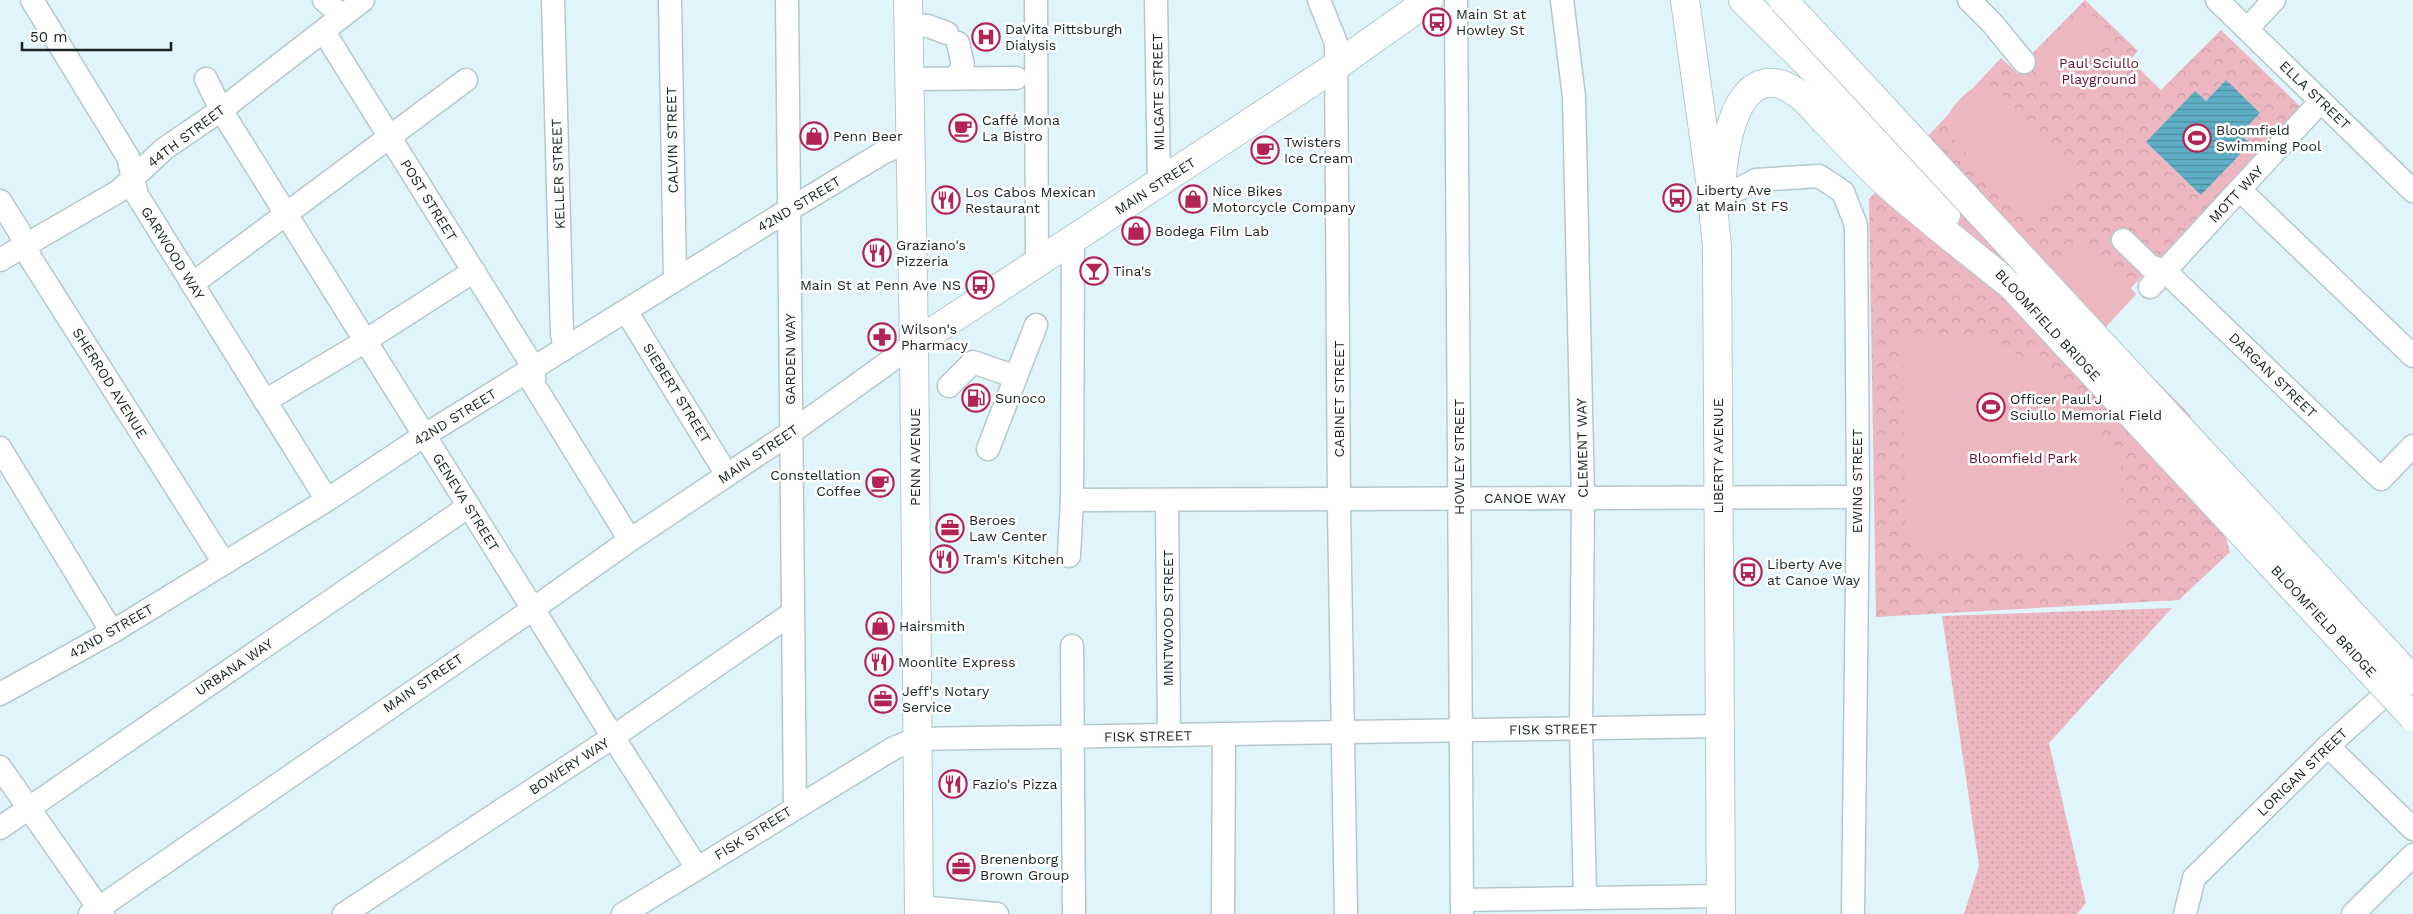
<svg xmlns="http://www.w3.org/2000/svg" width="2413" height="914" font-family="'Work Sans',sans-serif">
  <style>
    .grass { fill: url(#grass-dots) }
    .forest { fill: url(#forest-crowns) }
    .garden { fill: #edb7c2 }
    .water { fill: url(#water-rules) }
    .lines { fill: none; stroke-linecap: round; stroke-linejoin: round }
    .minor-casing { stroke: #b4c8ce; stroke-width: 25 }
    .major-casing { stroke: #b4c8ce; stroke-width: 30 }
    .minor { stroke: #fff; stroke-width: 22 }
    .major { stroke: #fff; stroke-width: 28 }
    .major-bridge-casing { stroke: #b4c8ce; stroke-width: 30; stroke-linecap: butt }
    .major-bridge { stroke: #fff; stroke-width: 28 }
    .labels { text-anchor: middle; stroke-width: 5; stroke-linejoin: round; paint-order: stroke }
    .poi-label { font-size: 14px; fill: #1a2224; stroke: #fefefe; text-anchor: start }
    .park-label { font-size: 14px; fill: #620f2d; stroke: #fefefe }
    .street-label { font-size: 14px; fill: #1a2224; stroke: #fefefe }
  </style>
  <defs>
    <pattern id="grass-dots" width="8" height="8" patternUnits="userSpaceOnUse" patternTransform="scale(1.25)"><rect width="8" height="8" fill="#edb7c2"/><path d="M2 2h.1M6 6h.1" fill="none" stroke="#cb9da7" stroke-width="1.8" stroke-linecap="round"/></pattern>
    <pattern id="forest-crowns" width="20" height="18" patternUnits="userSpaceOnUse" patternTransform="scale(1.25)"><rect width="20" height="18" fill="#edb7c2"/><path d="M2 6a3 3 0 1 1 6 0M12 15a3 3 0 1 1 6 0" fill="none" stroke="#cb9da7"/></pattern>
    <pattern id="water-rules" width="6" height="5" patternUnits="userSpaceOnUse" patternTransform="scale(1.25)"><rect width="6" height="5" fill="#5eafc5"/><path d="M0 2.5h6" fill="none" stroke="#4d8ea0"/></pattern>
  </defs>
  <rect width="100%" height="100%" fill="#e0f5fb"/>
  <!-- grass -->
  <path class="grass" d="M2172,608l-123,135 37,160 -9,11h-113l15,-48 -37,-250z"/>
  <!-- forest -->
  <path class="forest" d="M2085,0l53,51 -8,9 31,30 60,-60 81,78 -171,180 5,6 -31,34 85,87 40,137 -51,48 -303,17 -7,-418 132,-141 14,13z"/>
  <!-- garden -->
  <g class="garden">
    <path d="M2084,8l24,22 -52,52 -22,-21z"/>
    <path d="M1985,84l10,3 78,81 2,10 -4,11 -27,27 -8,2 -12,-3 -74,-80 -5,-10c3,-17 24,-39 40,-41z"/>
    <path d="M2084,244l52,50 -32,34 -53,-49z"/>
    <path d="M1902,335l70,2 76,30 73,93 2,87 -199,3 -18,-19z"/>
  </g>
  <!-- water -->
  <path class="water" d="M2226,80l34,33 -20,21 10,10 -49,51 -55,-53 49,-51 11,10z"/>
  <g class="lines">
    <!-- minor casing -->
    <g class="minor-casing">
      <g id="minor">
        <path d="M32,0l96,157 9,38 190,305"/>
        <path d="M324,0l18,16"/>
        <path d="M553,0l9,334 3,14"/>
        <path d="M670,0l5,280"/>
        <path d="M787,0l8,808"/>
        <path d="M1036,0l1,264"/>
        <path d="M1156,0l3,184"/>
        <path d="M1319,0l17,43 3,466 7,405"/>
        <path d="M1456,0l6,914"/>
        <path d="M1562,0l12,97 9,401 -2,231 4,168"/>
        <path d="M1969,0l23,23 32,39"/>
        <path d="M2217,0l196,191"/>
        <path d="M908,24l20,2 19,7"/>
        <path d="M2247,29l27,-29"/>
        <path d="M324,32l210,336v17l96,155"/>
        <path d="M956,78l7,-13 -5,-22"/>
        <path d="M206,79l15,31 392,627 84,131"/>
        <path d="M909,79l107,-1"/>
        <path d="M2240,190l173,166"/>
        <path d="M0,201l19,30 12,28 193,304"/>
        <path d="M1713,205l7,-6 36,-19 63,-4 24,16 13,33 2,272 -5,417"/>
        <path d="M2123,240l28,27 13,3"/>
        <path d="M0,260l119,-69 45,-42 57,-39 142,-110"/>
        <path d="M2164,270l217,209 32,-33"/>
        <path d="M192,284l274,-204"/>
        <path d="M2150,287l171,-186"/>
        <path d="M626,311l101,164"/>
        <path d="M949,386l24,-24 43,15"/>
        <path d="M265,401l89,-53 120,-77"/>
        <path d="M0,448l112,184"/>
        <path d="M988,449l48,-124"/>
        <path d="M1072,500l786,-3"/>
        <path d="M1167,500l2,235"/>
        <path d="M1069,556l3,-56 1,-260"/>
        <path d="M1072,646l2,268"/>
        <path d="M0,694l112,-62 215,-132 98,-65 365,-226 94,-57 26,-11"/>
        <path d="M2328,746l85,83"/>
        <path d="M0,767l103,147"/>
        <path d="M0,828l469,-322"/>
        <path d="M1462,900l260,-4"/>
        <path d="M919,907l78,7"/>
        <path d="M90,914l443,-305 97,-69 160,-107 124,-89"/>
        <path d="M344,914l269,-177 178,-123"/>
        <path d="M623,914l271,-166 22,-9 805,-13"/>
        <path d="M1223,914l1,-180"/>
        <path d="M2185,914l9,-36 134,-132 73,-66"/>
        <path d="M2353,914l60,-59"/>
      </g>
    </g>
    <!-- major casing -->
    <g class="major-casing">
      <g id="major">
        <path d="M908,0l6,344 5,570"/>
        <path d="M1685,0l26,187 6,59 4,668"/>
        <path d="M1743,0l71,70 132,145"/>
        <path d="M1721,187c2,-29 10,-109 54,-104 21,3 37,24 50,38 20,20 38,41 59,60 41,37 86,71 129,106"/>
        <path d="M914,344l422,-278 93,-66"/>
      </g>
    </g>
    <!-- minor -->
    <use href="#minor" class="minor"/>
    <!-- major -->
    <use href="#major" class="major"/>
    <!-- major-bridge casing -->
    <g class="major-bridge-casing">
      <g id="major-bridge">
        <path d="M1783,0l630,680"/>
        <path d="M2013,287l400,430"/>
      </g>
    </g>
    <!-- major-bridge -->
    <use href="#major-bridge" class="major-bridge"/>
  </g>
  <!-- icons -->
  <defs>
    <g id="bus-ring" transform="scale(1.4375)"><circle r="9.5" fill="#fefefe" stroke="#b22356" stroke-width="1.5"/><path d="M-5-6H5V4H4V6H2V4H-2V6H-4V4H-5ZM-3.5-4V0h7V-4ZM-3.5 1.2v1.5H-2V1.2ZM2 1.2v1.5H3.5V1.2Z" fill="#b22356"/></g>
    <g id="hospital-ring" transform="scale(1.4375)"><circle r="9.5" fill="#fefefe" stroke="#b22356" stroke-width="1.5"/><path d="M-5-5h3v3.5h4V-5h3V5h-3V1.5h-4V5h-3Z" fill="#b22356"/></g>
    <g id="cafe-ring" transform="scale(1.4375)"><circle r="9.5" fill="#fefefe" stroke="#b22356" stroke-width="1.5"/><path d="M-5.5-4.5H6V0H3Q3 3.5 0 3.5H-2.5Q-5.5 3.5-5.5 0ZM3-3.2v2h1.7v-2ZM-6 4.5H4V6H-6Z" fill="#b22356"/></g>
    <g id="shop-ring" transform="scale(1.4375)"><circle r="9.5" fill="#fefefe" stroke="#b22356" stroke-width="1.5"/><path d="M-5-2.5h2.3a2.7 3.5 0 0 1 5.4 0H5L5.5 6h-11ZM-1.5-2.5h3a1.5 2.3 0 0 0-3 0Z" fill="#b22356"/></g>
    <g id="stadium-ring" transform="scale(1.4375)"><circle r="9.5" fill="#fefefe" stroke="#b22356" stroke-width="1.5"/><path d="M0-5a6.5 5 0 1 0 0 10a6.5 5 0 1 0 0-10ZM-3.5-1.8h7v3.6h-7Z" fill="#b22356"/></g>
    <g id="restaurant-ring" transform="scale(1.4375)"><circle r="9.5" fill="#fefefe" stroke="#b22356" stroke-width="1.5"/><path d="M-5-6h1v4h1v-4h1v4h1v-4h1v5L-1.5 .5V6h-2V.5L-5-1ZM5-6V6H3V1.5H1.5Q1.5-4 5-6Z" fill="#b22356"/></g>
    <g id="bar-ring" transform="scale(1.4375)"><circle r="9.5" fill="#fefefe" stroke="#b22356" stroke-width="1.5"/><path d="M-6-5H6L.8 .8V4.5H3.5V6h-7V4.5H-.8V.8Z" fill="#b22356"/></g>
    <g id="pharmacy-ring" transform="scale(1.4375)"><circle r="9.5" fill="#fefefe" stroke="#b22356" stroke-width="1.5"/><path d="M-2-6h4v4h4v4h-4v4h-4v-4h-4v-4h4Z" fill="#b22356"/></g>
    <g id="fuel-ring" transform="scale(1.4375)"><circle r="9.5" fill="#fefefe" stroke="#b22356" stroke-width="1.5"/><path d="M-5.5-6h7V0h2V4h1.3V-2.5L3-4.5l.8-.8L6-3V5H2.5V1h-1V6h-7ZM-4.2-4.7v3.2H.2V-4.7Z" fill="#b22356"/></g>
    <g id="office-ring" transform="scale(1.4375)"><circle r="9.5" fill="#fefefe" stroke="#b22356" stroke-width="1.5"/><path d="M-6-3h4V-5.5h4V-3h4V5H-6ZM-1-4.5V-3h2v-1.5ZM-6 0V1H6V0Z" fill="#b22356"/></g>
  </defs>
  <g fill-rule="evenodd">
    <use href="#bus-ring" x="1437" y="22"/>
    <use href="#hospital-ring" x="986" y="37"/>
    <use href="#cafe-ring" x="963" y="128"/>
    <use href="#shop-ring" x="814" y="136"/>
    <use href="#stadium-ring" x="2197" y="138"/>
    <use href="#cafe-ring" x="1265" y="150"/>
    <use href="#bus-ring" x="1677" y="198"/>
    <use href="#shop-ring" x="1193" y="199"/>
    <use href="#restaurant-ring" x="946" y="200"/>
    <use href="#shop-ring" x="1136" y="231"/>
    <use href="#restaurant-ring" x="877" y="253"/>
    <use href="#bar-ring" x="1094" y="271"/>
    <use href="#bus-ring" x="980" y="285"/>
    <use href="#pharmacy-ring" x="882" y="337"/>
    <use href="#fuel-ring" x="976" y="398"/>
    <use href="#stadium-ring" x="1991" y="407"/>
    <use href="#cafe-ring" x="880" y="483"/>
    <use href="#office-ring" x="950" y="528"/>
    <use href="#restaurant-ring" x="944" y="559"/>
    <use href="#bus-ring" x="1748" y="572"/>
    <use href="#shop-ring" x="880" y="626"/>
    <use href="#restaurant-ring" x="879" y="662"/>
    <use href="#office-ring" x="883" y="699"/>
    <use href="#restaurant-ring" x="953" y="784"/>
    <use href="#office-ring" x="961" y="867"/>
  </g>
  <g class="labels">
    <!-- poi labels -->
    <g class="poi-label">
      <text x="1456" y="19">Main St at<tspan x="1456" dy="16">Howley St</tspan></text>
      <text x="1005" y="34">DaVita Pittsburgh<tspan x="1005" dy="16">Dialysis</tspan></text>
      <text x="982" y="125">Caffé Mona<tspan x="982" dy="16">La Bistro</tspan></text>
      <text x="2216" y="135">Bloomfield<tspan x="2216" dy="16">Swimming Pool</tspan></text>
      <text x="833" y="141">Penn Beer</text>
      <text x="1284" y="147">Twisters<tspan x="1284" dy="16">Ice Cream</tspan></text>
      <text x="1696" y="195">Liberty Ave<tspan x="1696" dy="16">at Main St FS</tspan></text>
      <text x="1212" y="196">Nice Bikes<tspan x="1212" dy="16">Motorcycle Company</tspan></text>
      <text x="965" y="197">Los Cabos Mexican<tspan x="965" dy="16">Restaurant</tspan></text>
      <text x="1155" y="236">Bodega Film Lab</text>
      <text x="896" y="250">Graziano's<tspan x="896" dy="16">Pizzeria</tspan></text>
      <text x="1113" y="276">Tina's</text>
      <text x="961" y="290" text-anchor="end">Main St at Penn Ave NS</text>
      <text x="901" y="334">Wilson's<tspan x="901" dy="16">Pharmacy</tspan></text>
      <text x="995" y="403">Sunoco</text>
      <text x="2010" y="404">Officer Paul J<tspan x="2010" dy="16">Sciullo Memorial Field</tspan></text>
      <text x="861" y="480" text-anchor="end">Constellation<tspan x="861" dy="16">Coffee</tspan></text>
      <text x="969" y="525">Beroes<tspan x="969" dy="16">Law Center</tspan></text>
      <text x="963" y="564">Tram's Kitchen</text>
      <text x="1767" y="569">Liberty Ave<tspan x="1767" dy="16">at Canoe Way</tspan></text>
      <text x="899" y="631">Hairsmith</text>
      <text x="898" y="667">Moonlite Express</text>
      <text x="902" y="696">Jeff's Notary<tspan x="902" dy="16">Service</tspan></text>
      <text x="972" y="789">Fazio's Pizza</text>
      <text x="980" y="864">Brenenborg<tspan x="980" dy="16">Brown Group</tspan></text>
    </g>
    <!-- park labels -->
    <g class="park-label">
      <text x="2099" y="68">Paul Sciullo<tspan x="2099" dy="16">Playground</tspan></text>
      <text x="2023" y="463">Bloomfield Park</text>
    </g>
    <!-- street labels -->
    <g class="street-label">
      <text transform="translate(1158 92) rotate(-91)" y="5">MILGATE STREET</text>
      <text transform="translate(2315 95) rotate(44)" y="5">ELLA STREET</text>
      <text transform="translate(186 136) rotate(-37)" y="5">44TH STREET</text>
      <text transform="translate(672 140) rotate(-91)" y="5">CALVIN STREET</text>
      <text transform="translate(558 174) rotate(-92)" y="5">KELLER STREET</text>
      <text transform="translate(1155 186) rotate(-33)" y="5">MAIN STREET</text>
      <text transform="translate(2236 194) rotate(-47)" y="5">MOTT WAY</text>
      <text transform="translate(429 200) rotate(58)" y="5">POST STREET</text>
      <text transform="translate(799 204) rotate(-31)" y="5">42ND STREET</text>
      <text transform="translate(173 253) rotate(58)" y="5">GARWOOD WAY</text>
      <text transform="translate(2048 325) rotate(47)" y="5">BLOOMFIELD BRIDGE</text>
      <text transform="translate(790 359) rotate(-90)" y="5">GARDEN WAY</text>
      <text transform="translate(2273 375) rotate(44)" y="5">DARGAN STREET</text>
      <text transform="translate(110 383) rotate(58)" y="5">SHERROD AVENUE</text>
      <text transform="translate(677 393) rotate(58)" y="5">SIEBERT STREET</text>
      <text transform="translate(1339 399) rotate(-90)" y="5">CABINET STREET</text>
      <text transform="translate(455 417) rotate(-32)" y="5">42ND STREET</text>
      <text transform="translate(1582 448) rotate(-91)" y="5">CLEMENT WAY</text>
      <text transform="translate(758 454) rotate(-34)" y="5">MAIN STREET</text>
      <text transform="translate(1718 456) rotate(-90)" y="5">LIBERTY AVENUE</text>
      <text transform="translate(915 457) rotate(-90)" y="5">PENN AVENUE</text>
      <text transform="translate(1459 457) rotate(-90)" y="5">HOWLEY STREET</text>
      <text transform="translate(1857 481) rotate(-90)" y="5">EWING STREET</text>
      <text x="1525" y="503">CANOE WAY</text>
      <text transform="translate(466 502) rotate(58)" y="5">GENEVA STREET</text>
      <text transform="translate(1168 618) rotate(-90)" y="5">MINTWOOD STREET</text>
      <text transform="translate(2324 621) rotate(47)" y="5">BLOOMFIELD BRIDGE</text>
      <text transform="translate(111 631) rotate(-30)" y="5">42ND STREET</text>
      <text transform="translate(234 667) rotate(-34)" y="5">URBANA WAY</text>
      <text transform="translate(423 683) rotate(-34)" y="5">MAIN STREET</text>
      <text transform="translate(1553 729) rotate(-1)" y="5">FISK STREET</text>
      <text transform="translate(1148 736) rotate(-1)" y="5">FISK STREET</text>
      <text transform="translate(569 766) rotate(-33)" y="5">BOWERY WAY</text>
      <text transform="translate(2302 772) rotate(-44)" y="5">LORIGAN STREET</text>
      <text transform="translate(753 833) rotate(-32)" y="5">FISK STREET</text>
    </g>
  </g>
  <!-- scale -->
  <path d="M22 42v8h149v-8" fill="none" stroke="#1a2224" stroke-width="2.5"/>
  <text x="30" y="42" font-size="15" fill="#1a2224" stroke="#fefefe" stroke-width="4" paint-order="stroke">50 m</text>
</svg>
